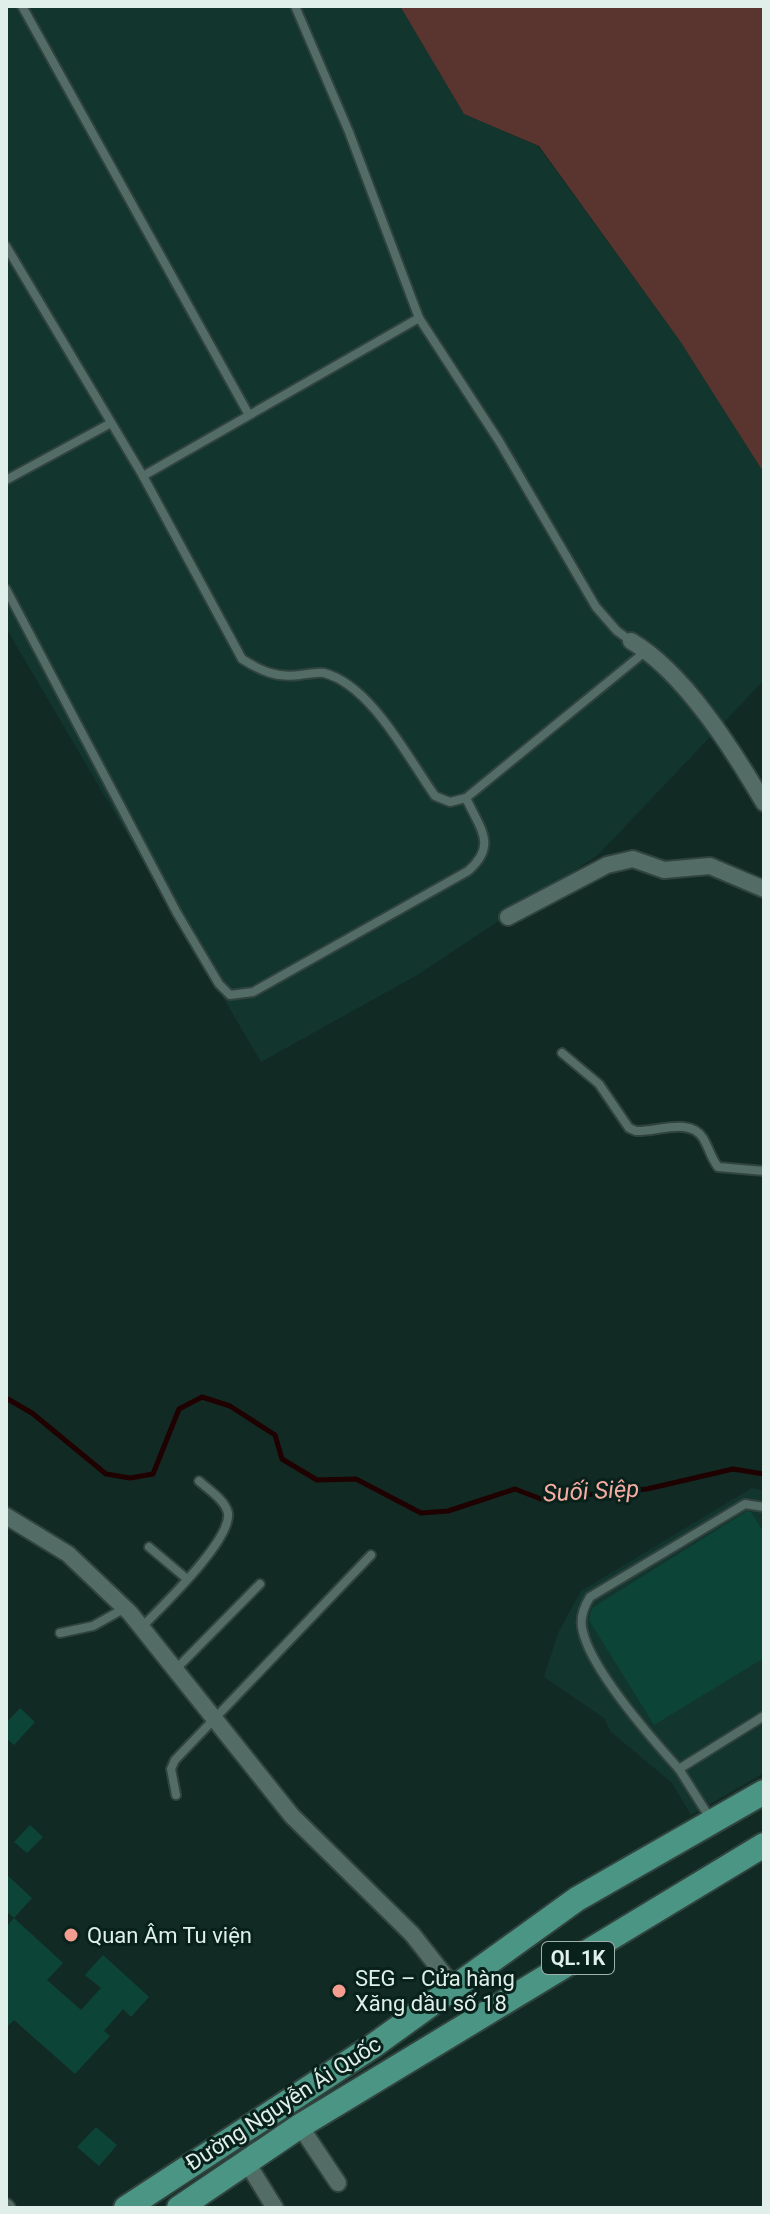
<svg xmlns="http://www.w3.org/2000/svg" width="770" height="2214" font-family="Roboto,sans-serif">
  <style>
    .built { fill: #12352d }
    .green { fill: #5a352f }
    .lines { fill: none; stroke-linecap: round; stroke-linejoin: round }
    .stream { stroke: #200101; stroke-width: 5 }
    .building { fill: #0d4438 }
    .service-casing { stroke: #31433e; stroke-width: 12 }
    .minor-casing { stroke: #31433e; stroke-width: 20 }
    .primary-casing { stroke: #31433e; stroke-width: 28 }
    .service { stroke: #536d66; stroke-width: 8 }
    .minor { stroke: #536d66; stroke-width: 16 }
    .primary { stroke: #4b9584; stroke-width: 24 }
    .poi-dot { fill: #f59c90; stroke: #08211b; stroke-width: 3 }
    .labels { text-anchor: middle; stroke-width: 6; stroke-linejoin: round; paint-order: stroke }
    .shield { fill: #08211b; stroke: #9fb1ac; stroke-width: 2 }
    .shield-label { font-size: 20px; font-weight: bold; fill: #e0efea }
    .poi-label { font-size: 22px; fill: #e0efea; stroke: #08211b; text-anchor: start }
    .street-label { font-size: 22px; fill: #e0efea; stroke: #08211b }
    .water-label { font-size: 24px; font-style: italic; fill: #f6aca2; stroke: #08211b }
  </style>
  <rect width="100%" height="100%" fill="#122a24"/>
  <!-- built -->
  <g class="built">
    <path d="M6,6h394l64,108 74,32 142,195 84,132v207l-166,175 -179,119 -158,88 -255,-434z"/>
    <path d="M752,1488l12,3v282l-73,42 -19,-32 -62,-52 -6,-13 -60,-41 14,-44 23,-42z"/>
  </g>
  <!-- green -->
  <path class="green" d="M400,6h364v467l-84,-132 -141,-195 -75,-32z"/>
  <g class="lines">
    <!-- stream -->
    <path class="stream" d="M6,1398l26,15 74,61 24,4 23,-4 26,-65 23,-12 28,9 45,29 7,24 35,21 39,-1 65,34 27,-2 67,-22 26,10 106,-10 86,-20 31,5"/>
  </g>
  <!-- building -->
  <g class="building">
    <path d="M747,1511l4,1 13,21v125l-110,67 -65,-105 3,-12z"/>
    <path d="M20,1708l15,14 -21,23 -8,-7v-15z"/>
    <path d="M30,1825l13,12 -16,16 -13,-11z"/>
    <path d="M6,1874l26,24 -18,20 -8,-7z"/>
    <path d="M14,1918l49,45 -16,17 34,30 20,-22 -16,-13 18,-20 46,42 -18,20 -8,-8 -19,22 6,5 -35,38 -61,-54 -8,8v-101z"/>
    <path d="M96,2127l21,18 -18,21 -22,-19z"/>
  </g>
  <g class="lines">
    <!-- service casing -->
    <g class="service-casing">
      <g id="service">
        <path d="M22,6l227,409"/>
        <path d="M295,6l54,126 70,186 80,123 97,166 21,24 14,10"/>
        <path d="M6,246l137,230 99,183c19,12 34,19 58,16 7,-1 17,-3 24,-2 47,12 84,85 111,123l15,6 16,-4 180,-147"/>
        <path d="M143,476l276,-158"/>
        <path d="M6,480l105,-57"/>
        <path d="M6,589l171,324 42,71 11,11 23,-3 215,-121c30,-26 12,-42 -2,-73"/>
        <path d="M562,1053l37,31 30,44 7,3c21,1 54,-14 67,7 6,10 8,20 15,29l46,4"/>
        <path d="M149,1547l38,32"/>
        <path d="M142,1627c18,-19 90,-87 86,-114 -3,-13 -19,-23 -29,-32"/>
        <path d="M60,1633l33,-7 32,-18"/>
        <path d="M175,1670l85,-86"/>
        <path d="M679,1769c-27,-30 -87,-99 -96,-137 -4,-13 0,-24 7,-35l155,-93 19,3"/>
        <path d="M176,1795l-5,-26 4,-9 196,-205"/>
        <path d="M710,1818l-31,-49 85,-53"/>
      </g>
    </g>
    <!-- minor casing -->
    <g class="minor-casing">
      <g id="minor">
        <path d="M631,641c53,31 102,109 133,162"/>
        <path d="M508,917l99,-52 26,-6 31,11 46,-4 54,23"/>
        <path d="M6,1516l62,38 62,59 162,203 120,118 41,52"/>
        <path d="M300,2126l38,57"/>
        <path d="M246,2161l29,47"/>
        <path d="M6,2207l1,1"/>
      </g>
    </g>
    <!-- primary casing -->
    <g class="primary-casing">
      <g id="primary">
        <path d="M126,2208l247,-162 204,-147 187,-107"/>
        <path d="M179,2208l121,-82 464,-281"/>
      </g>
    </g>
    <!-- service -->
    <use href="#service" class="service"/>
    <!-- minor -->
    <use href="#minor" class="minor"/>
    <!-- primary -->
    <use href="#primary" class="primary"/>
  </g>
  <!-- markers -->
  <g class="poi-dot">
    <circle cx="71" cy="1935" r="8"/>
    <circle cx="339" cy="1991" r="8"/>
  </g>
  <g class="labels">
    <!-- shield labels -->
    <rect class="shield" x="542" y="1942" width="72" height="32" rx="6"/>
    <g class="shield-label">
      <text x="578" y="1965">QL.1K</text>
    </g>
    <!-- poi labels -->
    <g class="poi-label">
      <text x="87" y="1943">Quan Âm Tu viện</text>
      <text x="355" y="1986">SEG – Cửa hàng<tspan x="355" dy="25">Xăng dầu số 18</tspan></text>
    </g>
    <!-- street labels -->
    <g class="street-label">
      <text transform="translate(283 2103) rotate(-33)" y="8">Đường Nguyễn Ái Quốc</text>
    </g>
    <!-- water labels -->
    <g class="water-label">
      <text transform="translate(591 1491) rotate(-3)" y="8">Suối Siệp</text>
    </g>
  </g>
  <!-- border -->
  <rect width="770" height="2214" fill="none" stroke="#e0efea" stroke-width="16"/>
</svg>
